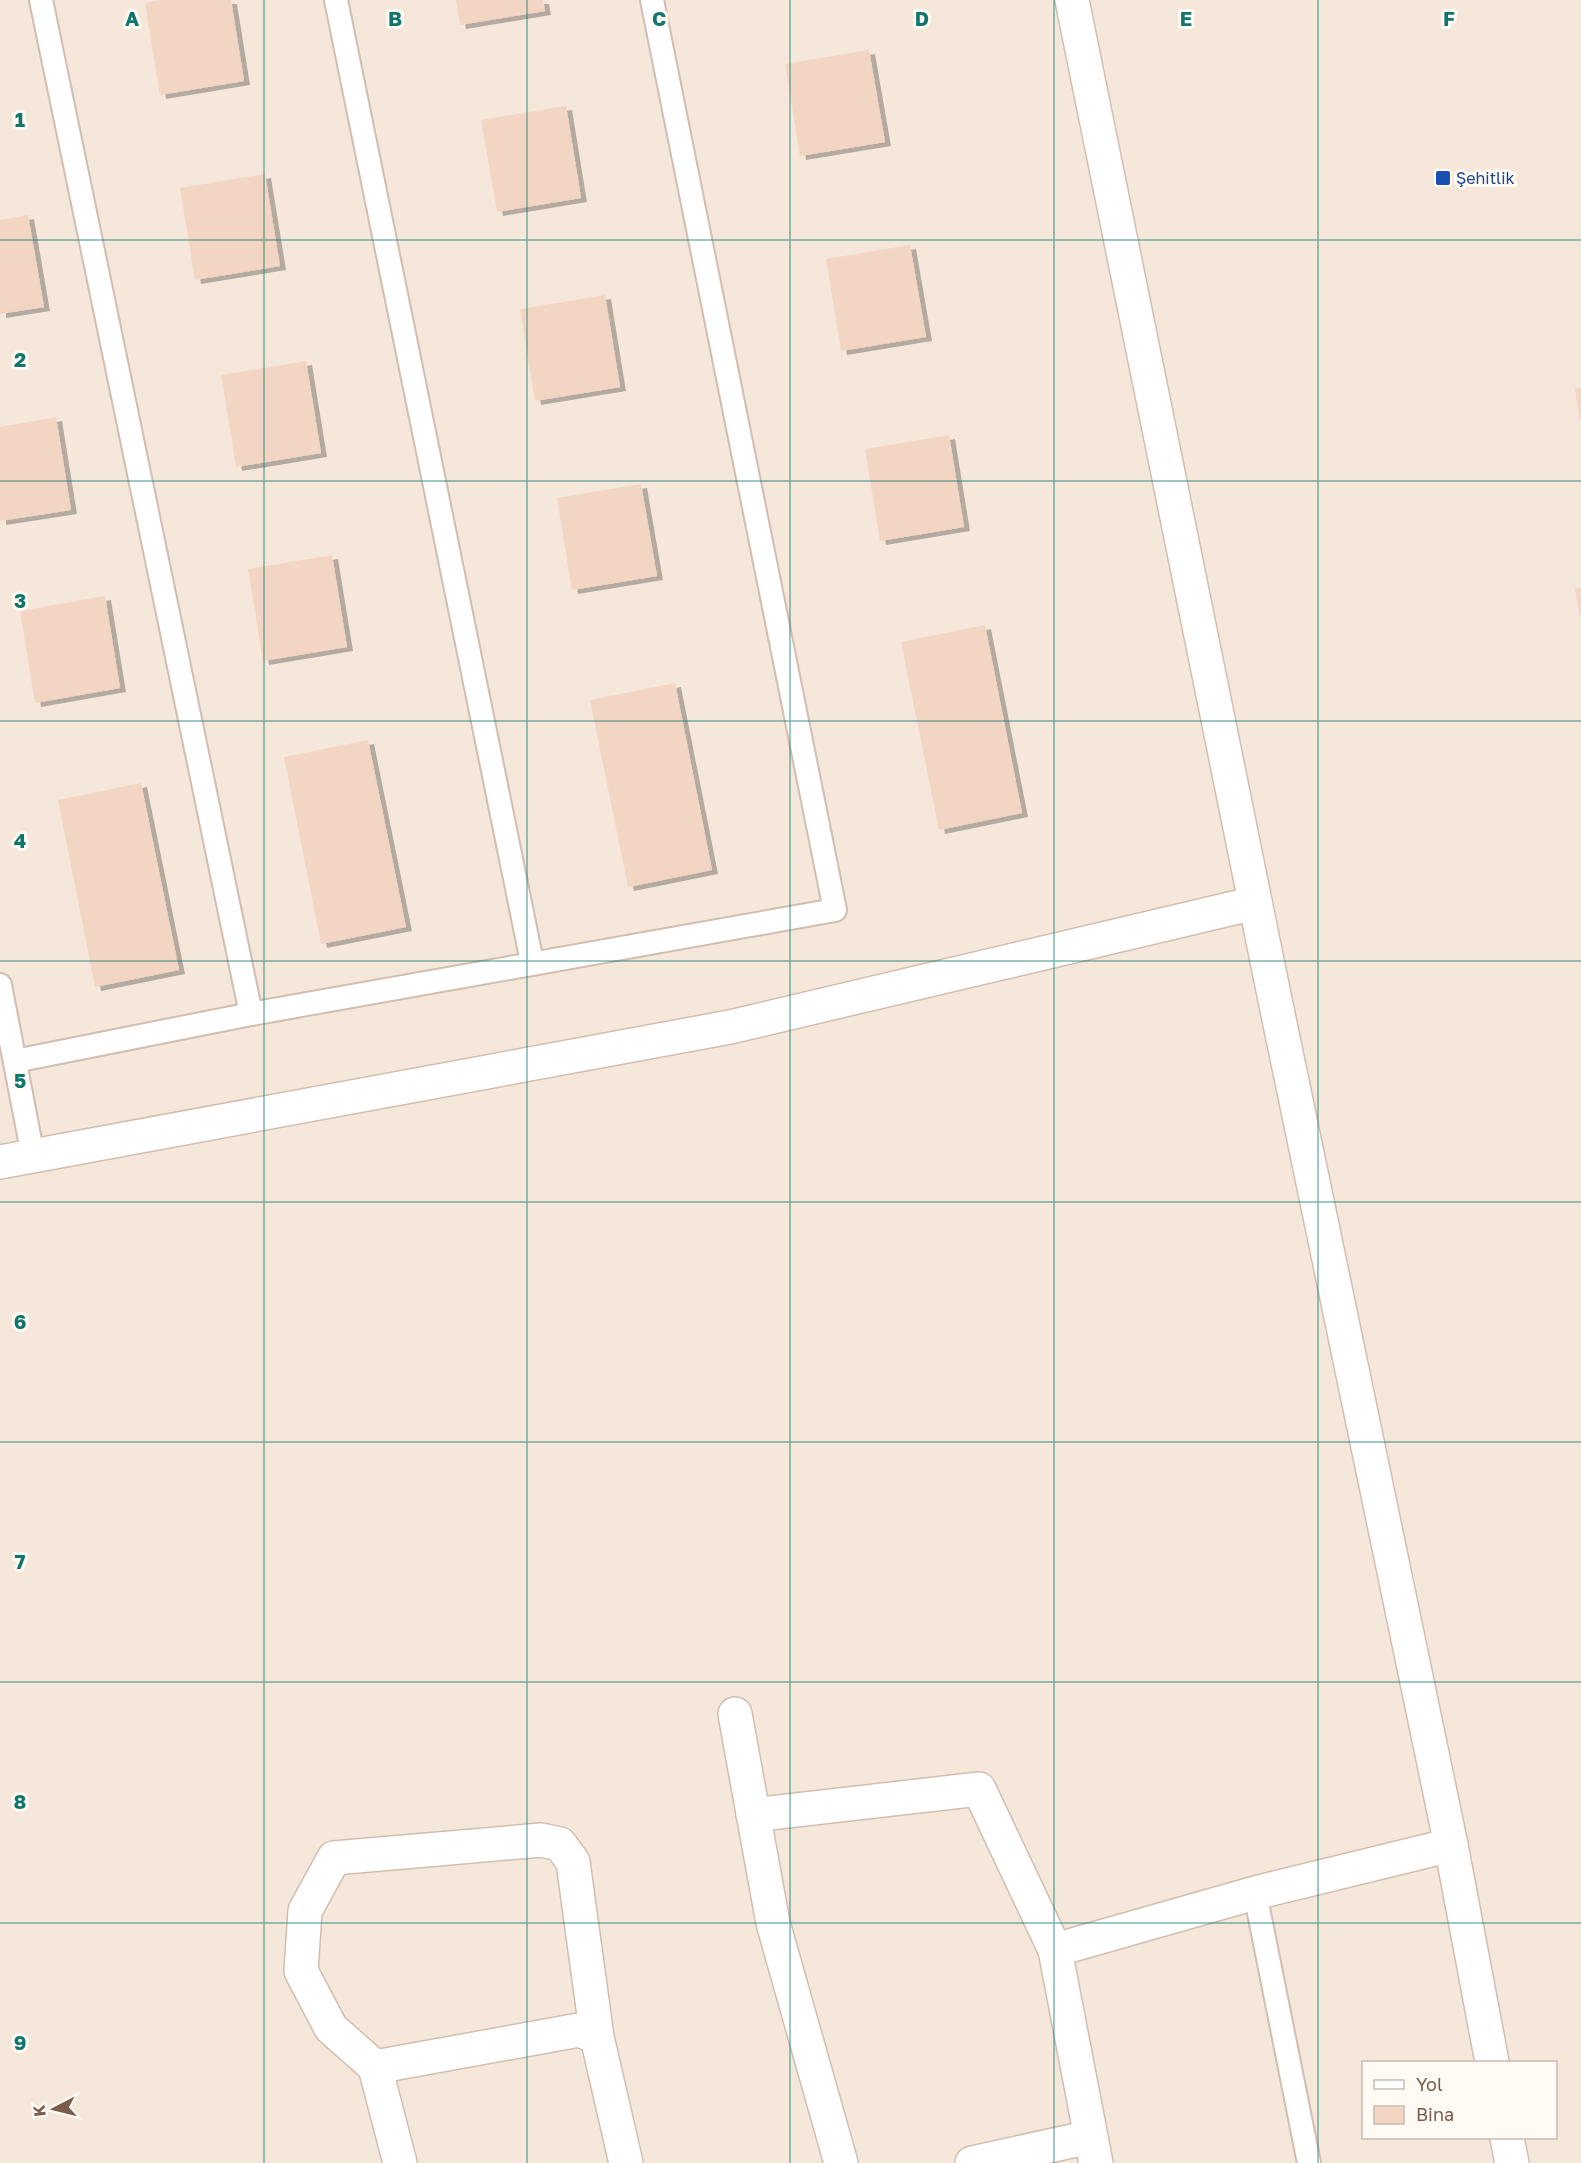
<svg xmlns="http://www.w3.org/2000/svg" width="1581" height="2163" font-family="'Golos Text',sans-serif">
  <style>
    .residential { fill: #f5e8da; fill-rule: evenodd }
    .building { fill: #f3d5c3; filter: url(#shadow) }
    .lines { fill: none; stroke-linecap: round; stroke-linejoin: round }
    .service-casing { stroke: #d1beb0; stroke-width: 26 }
    .minor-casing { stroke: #d1beb0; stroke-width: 36 }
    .service { stroke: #fff; stroke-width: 22 }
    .minor { stroke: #fff; stroke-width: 33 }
    .grid { fill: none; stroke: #0f766e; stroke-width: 1.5; stroke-opacity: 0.55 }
    .transit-dot { fill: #1a4fb4; stroke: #fffaf3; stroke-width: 2 }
    .labels { text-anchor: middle; stroke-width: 6; stroke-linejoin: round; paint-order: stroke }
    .transit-label { font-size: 16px; fill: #164399; stroke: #fffaf3; text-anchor: start }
    .grid-label { font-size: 20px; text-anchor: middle; font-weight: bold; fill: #0f766e; stroke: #fffaf3; stroke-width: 6; stroke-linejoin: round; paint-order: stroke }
  </style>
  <defs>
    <filter id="shadow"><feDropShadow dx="6" dy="4" stdDeviation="0" flood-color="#0004"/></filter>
  </defs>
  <rect width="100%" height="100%" fill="#fdf6ec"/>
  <!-- residential -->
  <path class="residential" d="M0,0h1581v2163h-1581zM1364,2062h192v76h-192z"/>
  <!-- building -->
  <g class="building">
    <path d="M160,0h71l13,81 -84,14 -15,-92z"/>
    <path d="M456,0h87l2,11 -85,14z"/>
    <path d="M869,50l16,92 -85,14 -15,-92z"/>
    <path d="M566,106l15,92 -84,14 -16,-92z"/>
    <path d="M265,174l15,92 -85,14 -15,-92z"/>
    <path d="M28,215l16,92 -44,7v-94z"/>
    <path d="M910,245l16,92 -85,14 -15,-92z"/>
    <path d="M605,295l15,92 -85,14 -15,-92z"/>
    <path d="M306,361l15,92 -85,14 -15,-92z"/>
    <path d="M1581,388v34h-1l-5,-33z"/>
    <path d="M56,417l15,93 -71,11v-94z"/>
    <path d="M949,435l15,92 -84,14 -15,-92z"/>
    <path d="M641,484l16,92 -85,14 -15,-92z"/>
    <path d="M332,555l15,92 -84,14 -15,-92z"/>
    <path d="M1581,588v28h-1l-5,-27z"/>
    <path d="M105,596l15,92 -85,15 -15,-92z"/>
    <path d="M985,625l37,188 -83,17 -38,-188z"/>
    <path d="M675,683l37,187 -84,17 -38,-187z"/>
    <path d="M368,740l38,187 -85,17 -37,-187z"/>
    <path d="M141,783l38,187 -84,17 -37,-187z"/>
  </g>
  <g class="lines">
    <!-- service casing -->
    <g class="service-casing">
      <g id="service">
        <path d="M41,0l210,1014"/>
        <path d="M336,0l196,962"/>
        <path d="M0,985l33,171"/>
        <path d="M15,1061l236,-47 584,-104 -183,-910"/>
        <path d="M1255,1893l54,270"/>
      </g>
    </g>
    <!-- minor casing -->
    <g class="minor-casing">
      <g id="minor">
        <path d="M1072,0l202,995 177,850 41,217"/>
        <path d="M0,1162l730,-135 525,-124"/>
        <path d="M735,1714l38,209 68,240"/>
        <path d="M753,1815l226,-26 76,161 41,213"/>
        <path d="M1055,1950l200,-57 196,-48"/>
        <path d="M375,2067l204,-37 18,7 29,126"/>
        <path d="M1507,2138l5,25"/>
        <path d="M400,2163l-25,-96 -44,-39 -30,-57 4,-60 29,-53 207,-18 19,4 13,18 24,175"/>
        <path d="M972,2163l118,-26"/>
      </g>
    </g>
    <!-- service -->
    <use href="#service" class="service"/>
    <!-- minor -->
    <use href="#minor" class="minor"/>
  </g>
  <!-- grid -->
  <path class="grid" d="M264,0v2163M527,0v2163M790,0v2163M1054,0v2163M1318,0v2163M0,240h1581M0,481h1581M0,721h1581M0,961h1581M0,1202h1581M0,1442h1581M0,1682h1581M0,1923h1581"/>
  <!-- markers -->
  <rect class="transit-dot" x="1435" y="170" width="16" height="16" rx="3"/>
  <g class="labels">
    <!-- transit labels -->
    <g class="transit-label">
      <text x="1456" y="184">Şehitlik</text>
    </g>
  </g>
  <g class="grid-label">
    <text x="132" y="26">A</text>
    <text x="395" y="26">B</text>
    <text x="659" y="26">C</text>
    <text x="922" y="26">D</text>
    <text x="1186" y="26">E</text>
    <text x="1449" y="26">F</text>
    <text x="20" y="127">1</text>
    <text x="20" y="367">2</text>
    <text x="20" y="608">3</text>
    <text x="20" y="848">4</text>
    <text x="20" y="1088">5</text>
    <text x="20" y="1329">6</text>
    <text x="20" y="1569">7</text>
    <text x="20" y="1809">8</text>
    <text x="20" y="2050">9</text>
  </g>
  <!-- legend -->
  <rect x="1362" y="2061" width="195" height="78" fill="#fffaf3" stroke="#cabbb1" stroke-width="1.5"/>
  <rect x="1374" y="2080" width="30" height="9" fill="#ffffff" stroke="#cabbb1" stroke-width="1.5"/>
  <text x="1416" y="2091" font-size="18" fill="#7a5c4d">Yol</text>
  <rect x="1374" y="2106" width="30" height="18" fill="#f3d5c3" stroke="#cabbb1" stroke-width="1.5"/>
  <text x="1416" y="2121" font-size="18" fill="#7a5c4d">Bina</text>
  <!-- north arrow -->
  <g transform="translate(54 2109) rotate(263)" stroke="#fffaf3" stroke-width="4.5" paint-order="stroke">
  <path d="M0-4.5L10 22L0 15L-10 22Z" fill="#7a5c4d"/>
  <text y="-9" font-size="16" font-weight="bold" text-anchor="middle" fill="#7a5c4d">K</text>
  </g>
</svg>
